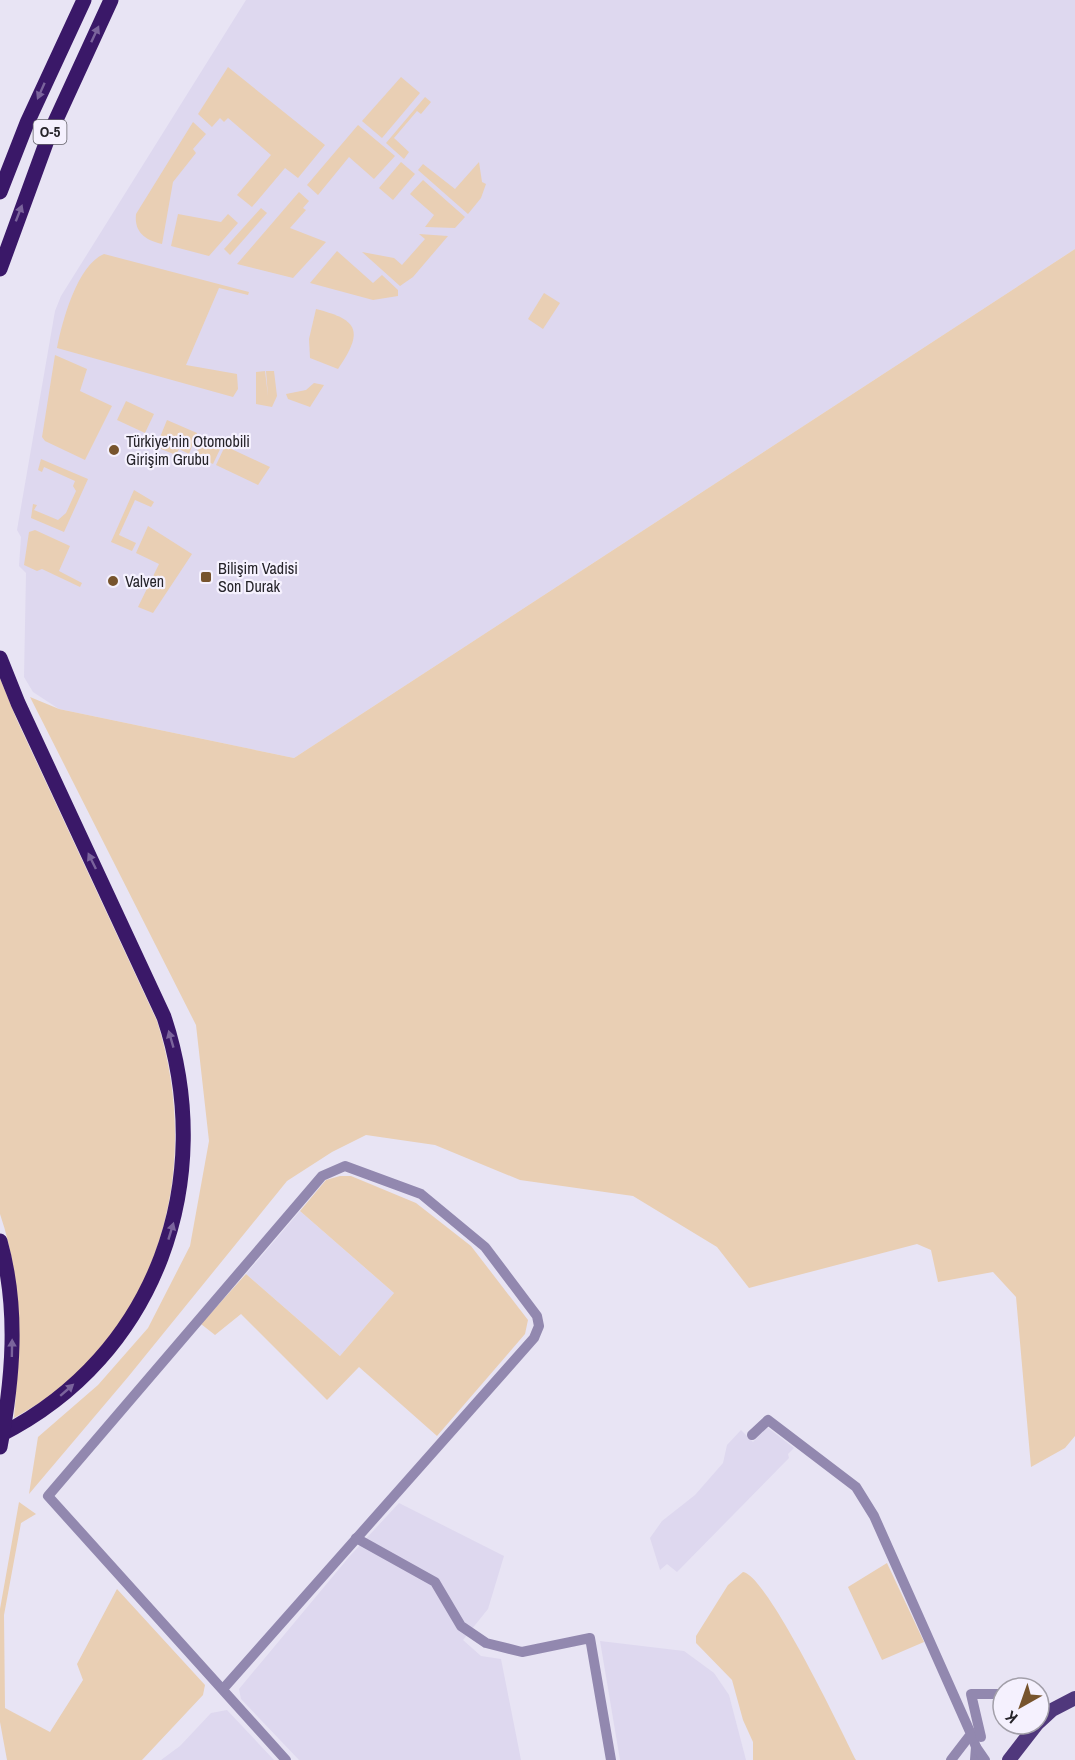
<svg xmlns="http://www.w3.org/2000/svg" width="1075" height="1760" font-family="'Archivo Narrow',sans-serif">
  <style>
    .built { fill: #ded8ef }
    .green { fill: #e9cfb4 }
    .lines { fill: none; stroke-linecap: round; stroke-linejoin: round }
    .minor { stroke: #9288af; stroke-width: 10 }
    .major { stroke: #50387c; stroke-width: 14 }
    .highway { stroke: #3a1868; stroke-width: 15 }
    .oneway { fill: #7b649c }
    .poi-dot { fill: #77542d; stroke: #f5f1fe; stroke-width: 2 }
    .labels { text-anchor: middle; stroke-width: 4.5; stroke-linejoin: round; paint-order: stroke }
    .shield { fill: #f5f1fe; stroke: #64626a; stroke-width: 1.5 }
    .shield-label { font-size: 15px; font-weight: bold; fill: #26242a }
    .poi-label { font-size: 16px; fill: #26242a; stroke: #f5f1fe; text-anchor: start }
  </style>
  <rect width="100%" height="100%" fill="#e8e4f4"/>
  <!-- built -->
  <g class="built">
    <path d="M246,0h829v249l-781,509 -235,-49 -26,-17 -9,-15 2,-104 -7,-7 2,-29 -4,-7 38,-219 6,-15z"/>
    <path d="M300,1211l94,82 -54,63 -94,-82z"/>
    <path d="M767,1427l27,21 -6,6 1,4 -112,114 -10,-8 -7,6 -10,-32 12,-17 33,-26 28,-32 4,-18 14,-15 12,12z"/>
    <path d="M399,1503l105,53 -16,53 -25,31 18,16 20,3 20,101h-222l-58,-61 -2,-10 110,-132z"/>
    <path d="M600,1641l84,10 30,22 15,22 17,65h-126z"/>
    <path d="M227,1710l47,50h-113l19,-14 31,-33z"/>
  </g>
  <!-- green -->
  <g class="green">
    <path d="M228,67l97,78 -27,33 -13,-10 -33,39 -15,-12 34,-40 -43,-37 -4,4 -4,-4 -8,9 -14,-13z"/>
    <path d="M401,77l19,16 -38,45 -20,-17z"/>
    <path d="M425,97l6,5 -10,12 -4,-3 -23,27 15,14 -5,7 -18,-16z"/>
    <path d="M193,122l13,12 -13,15 3,4 -23,29 -11,62c-17,-4 -28,-12 -26,-30z"/>
    <path d="M358,125l37,31 -21,23 -25,-22 -31,38 -11,-10z"/>
    <path d="M401,162l14,12 -22,26 -14,-12z"/>
    <path d="M479,162l3,20 4,2 -5,14 -13,16 -50,-44 5,-6 32,25z"/>
    <path d="M423,180l42,37 -10,11 -30,-1 9,-12 -24,-21z"/>
    <path d="M299,192l10,9 -6,7 3,2 -16,18 36,14 -33,36 -56,-14z"/>
    <path d="M261,208l6,5 -37,42 -6,-6z"/>
    <path d="M178,214l43,8 7,-8 10,9 -29,33 -38,-10z"/>
    <path d="M419,234l29,2 -35,41 -13,9 -38,-34 32,6 8,7 23,-26z"/>
    <path d="M1075,249v1187l-10,12 -34,19 -15,-170 -23,-25 -55,10 -7,-32 -14,-6 -168,44 -32,-41 -84,-51 -113,-16 -85,-35 -69,-10 -34,17 -45,29 -159,196 -99,117 9,-57 60,-52 50,-57 42,-82 19,-105 -13,-116 -166,-328 29,12 235,49z"/>
    <path d="M337,251l36,32 9,-8 16,15v6l-25,4 -63,-17z"/>
    <path d="M104,254l145,38 -1,3 -29,-7 -33,77 51,9 1,15 -5,8 -176,-49c5,-26 20,-83 47,-94z"/>
    <path d="M544,293l16,10 -17,26 -15,-10z"/>
    <path d="M316,309c44,11 47,23 22,60l-28,-11 -1,-19z"/>
    <path d="M55,355l32,14 -7,22 32,15 -27,54 -40,-19 -3,-4z"/>
    <path d="M265,371l3,25 -2,-25h8l3,25 -5,11 -16,-3v-32z"/>
    <path d="M314,383l10,2 -14,22 -22,-8 -2,-5 20,-4z"/>
    <path d="M126,401l28,13 -9,19 -28,-13z"/>
    <path d="M167,420l30,13 -8,21 -10,-5 -3,6 -20,-8z"/>
    <path d="M204,437l18,8 -9,19 -18,-8z"/>
    <path d="M225,446l45,21 -12,18 -42,-20z"/>
    <path d="M41,459l47,20 -24,53 -33,-14 2,-14 4,1 -3,5 24,10 8,-7 10,-22 -3,-5 2,-5 -31,-14 -2,5 -4,-2z"/>
    <path d="M134,490l20,12 -3,5 -16,-7 -16,35 17,8 -4,8 -21,-9z"/>
    <path d="M148,526l44,28 -39,59 -15,-6 21,-43 -23,-11z"/>
    <path d="M35,530l35,16 -11,25 23,12 -2,4 -38,-18 -5,2 -13,-6 5,-33z"/>
    <path d="M0,678l16,40 141,303c41,129 13,274 -93,364 -15,13 -33,23 -50,33 6,-70 9,-137 -14,-204z"/>
    <path d="M340,1176h11l65,27 55,43 57,74 -3,14 -88,102 -78,-69 -32,33 -86,-86 -26,21 -14,-11 45,-50 94,82 54,-63 -94,-82 26,-31z"/>
    <path d="M19,1502l17,12 -15,9 -17,92 1,93 45,24 33,-52 -6,-16 40,-75 88,96 -2,10 -61,65h-135l-7,-38v-113z"/>
    <path d="M887,1563l37,79 -42,18 -34,-73z"/>
    <path d="M743,1572c24,3 99,160 113,188h-103v-18l-10,-22 -11,-40 -36,-37v-7l32,-51z"/>
  </g>
  <g class="lines">
    <!-- minor -->
    <g class="minor">
      <path d="M752,1435l16,-15 88,67 18,29 97,218 -20,26"/>
      <path d="M356,1538l79,44 26,44 25,17 36,9 68,-14 21,122"/>
      <path d="M223,1689l311,-351 5,-12 -2,-10 -52,-69 -64,-53 -76,-28 -23,10 -274,320 238,264"/>
      <path d="M971,1734l5,13 -1,13"/>
      <path d="M981,1737l-10,-43h32"/>
      <path d="M976,1747l9,13"/>
    </g>
    <!-- major -->
    <g class="major">
      <path d="M1039,1722l13,-12 23,-12"/>
      <path d="M1009,1760l28,-36"/>
    </g>
    <!-- highway -->
    <g class="highway">
      <path d="M0,192l27,-69 57,-123"/>
      <path d="M0,269l49,-134 62,-135"/>
      <path d="M0,658l18,45 146,314c54,163 -7,339 -164,418"/>
      <path d="M0,1241c19,68 13,138 0,206"/>
    </g>
  </g>
  <!-- one-way arrows -->
  <defs><path id="oneway-solid" d="M-6-.8H1V-3.2L6.5 0L1 3.2V.8H-6Z" transform="scale(1.5)"/></defs>
  <g class="oneway">
    <use href="#oneway-solid" transform="translate(95 34) rotate(-65)"/>
    <use href="#oneway-solid" transform="translate(41 91) rotate(114)"/>
    <use href="#oneway-solid" transform="translate(19 213) rotate(-69)"/>
    <use href="#oneway-solid" transform="translate(92 861) rotate(-116)"/>
    <use href="#oneway-solid" transform="translate(171 1039) rotate(-106)"/>
    <use href="#oneway-solid" transform="translate(171 1231) rotate(-73)"/>
    <use href="#oneway-solid" transform="translate(12 1348) rotate(-89)"/>
    <use href="#oneway-solid" transform="translate(67 1390) rotate(-41)"/>
  </g>
  <!-- markers -->
  <g class="poi-dot">
    <circle cx="114" cy="450" r="6"/>
    <rect x="200" y="571" width="12" height="12" rx="3"/>
    <circle cx="113" cy="581" r="6"/>
  </g>
  <g class="labels">
    <!-- shield labels -->
    <rect class="shield" x="33.5" y="120" width="33" height="24" rx="4.5"/>
    <g class="shield-label">
      <text x="50" y="137">O-5</text>
    </g>
    <!-- poi labels -->
    <g class="poi-label">
      <text x="126" y="447">Türkiye'nin Otomobili<tspan x="126" dy="18">Girişim Grubu</tspan></text>
      <text x="218" y="574">Bilişim Vadisi<tspan x="218" dy="18">Son Durak</tspan></text>
      <text x="125" y="587">Valven</text>
    </g>
  </g>
  <!-- north arrow -->
  <g transform="translate(1021 1706) rotate(220)"><circle r="28" fill="#f5f1fe" stroke="#a29fa9" stroke-width="1.5"/>
  <path d="M0-4.5L10 22L0 15L-10 22Z" fill="#77542d"/>
  <text y="-9" font-size="16" font-weight="bold" text-anchor="middle" fill="#26242a">K</text>
  </g>
</svg>
